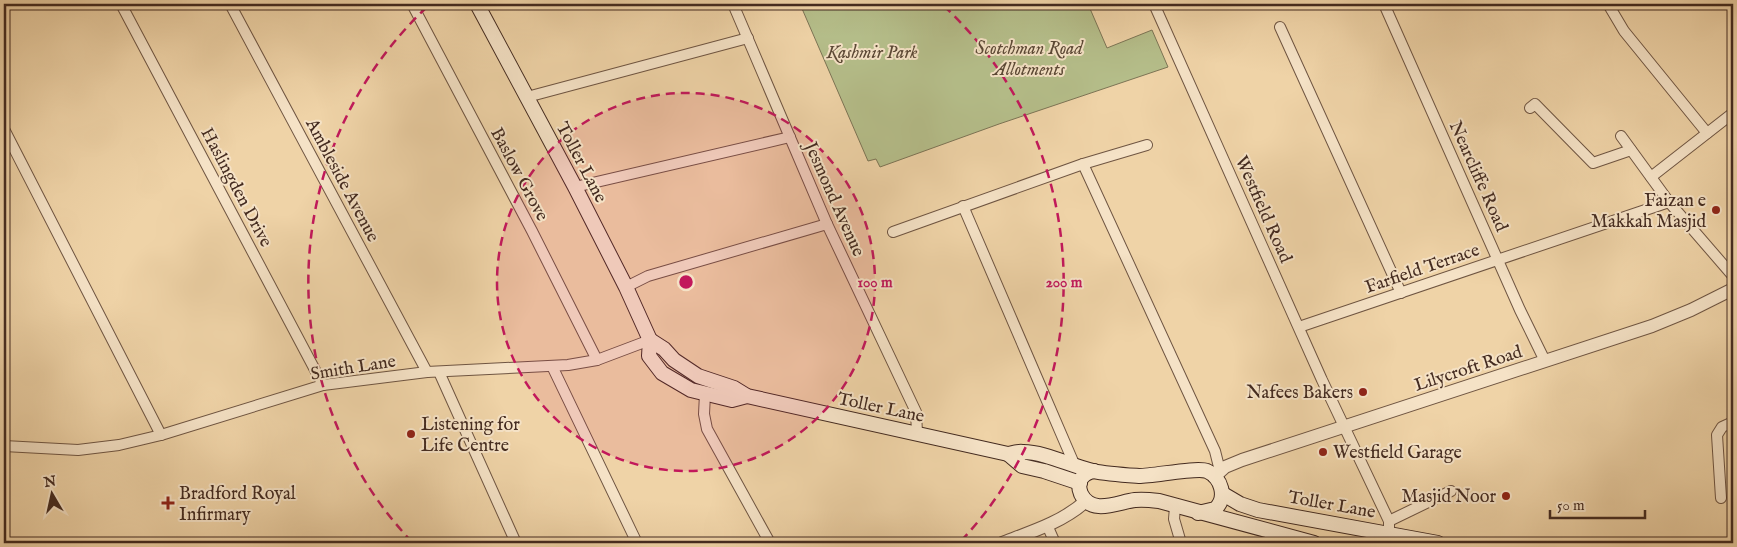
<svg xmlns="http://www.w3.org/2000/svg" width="1737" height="547" font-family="'IM FELL English',serif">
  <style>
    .green { fill: #b5be8a; stroke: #7c7455 }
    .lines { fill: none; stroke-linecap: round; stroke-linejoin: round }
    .minor-casing { stroke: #6f5542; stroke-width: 12 }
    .tertiary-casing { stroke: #6f5542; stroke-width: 14 }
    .secondary-casing { stroke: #442b20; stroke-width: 16 }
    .minor { stroke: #f5e2c6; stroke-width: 10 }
    .tertiary { stroke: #f5e2c6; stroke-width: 12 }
    .secondary { stroke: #f5e2c6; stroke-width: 14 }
    .ring { fill: none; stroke: #c2185b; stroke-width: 2.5; stroke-dasharray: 9 6 }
    .poi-dot { fill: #8f2418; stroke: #f5e2c6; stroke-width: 2 }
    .labels { text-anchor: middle; stroke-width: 4; stroke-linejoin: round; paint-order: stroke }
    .park-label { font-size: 18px; font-style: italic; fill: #5b4835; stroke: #f5e2c6 }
    .street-label { font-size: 18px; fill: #442b20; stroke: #f5e2c6 }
    .poi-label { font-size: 18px; fill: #442b20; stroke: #f5e2c6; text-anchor: end }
    .centre { fill: #c2185b; stroke: #f5e2c6; stroke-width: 2.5 }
    .ring-label { font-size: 15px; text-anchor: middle; font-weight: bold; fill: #c2185b; stroke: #f5e2c6; stroke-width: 4; stroke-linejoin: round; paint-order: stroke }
  </style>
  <rect width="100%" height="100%" fill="#efd3a7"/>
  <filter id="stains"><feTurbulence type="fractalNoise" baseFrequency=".004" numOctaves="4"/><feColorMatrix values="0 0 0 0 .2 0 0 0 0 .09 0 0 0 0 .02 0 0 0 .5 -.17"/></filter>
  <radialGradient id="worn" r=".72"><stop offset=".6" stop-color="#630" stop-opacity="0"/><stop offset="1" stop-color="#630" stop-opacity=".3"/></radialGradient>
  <!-- green -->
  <path class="green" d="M800,4h288l19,44 45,-18 16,37 -169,57 -119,43 -4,-8 -8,2z"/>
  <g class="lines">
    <!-- minor casing -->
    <g class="minor-casing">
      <g id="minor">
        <path d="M121,4l202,381"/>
        <path d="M230,4l197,368"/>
        <path d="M412,4l120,227 65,129"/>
        <path d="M733,4l94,220 89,188 1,21"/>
        <path d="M1154,4l168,376 67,141v12"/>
        <path d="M1384,4l136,306 25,51"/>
        <path d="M1608,4l16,27 83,102"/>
        <path d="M1280,27l121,266"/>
        <path d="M527,97l221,-59"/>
        <path d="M1530,108l5,-4 58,59 38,-13"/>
        <path d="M4,129l157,306"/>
        <path d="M1621,136l48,66 64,74"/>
        <path d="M1083,164l132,287 5,20"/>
        <path d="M1651,177l82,-64"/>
        <path d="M575,187l215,-50"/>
        <path d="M963,206l112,260"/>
        <path d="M893,232l190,-68 64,-19"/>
        <path d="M626,287l22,-11 179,-52"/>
        <path d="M1299,327l370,-125"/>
        <path d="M552,366l85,177"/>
        <path d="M439,372l77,171"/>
        <path d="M705,394l-1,20 3,15 63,114"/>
        <path d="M4,446l74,4 41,-5 42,-10 162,-50 104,-13 141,-7 29,-5 53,-20"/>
        <path d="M1721,498l-4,-63 5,-8 11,-5"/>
        <path d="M1175,507l-1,12 7,24"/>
        <path d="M1389,521l62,-30"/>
        <path d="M1047,525l8,18"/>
      </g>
    </g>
    <!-- tertiary casing -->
    <g class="tertiary-casing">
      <g id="tertiary">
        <path d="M1214,477l11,-10 17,-7 410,-134 39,-16 42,-21"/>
        <path d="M1002,543c29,-11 61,-21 84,-42"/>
      </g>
    </g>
    <!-- secondary casing -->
    <g class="secondary-casing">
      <g id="secondary">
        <path d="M477,4l98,183 51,100 24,53 -1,16 13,17 29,17 41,10 15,-4"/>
        <path d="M650,340l14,9 10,11 24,16 36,12 13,8 261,58c5,-1 11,-3 15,-2 22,0 48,14 70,19 14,3 31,4 46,5 15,0 58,-9 68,-5 14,6 21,27 8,38l-17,4"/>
        <path d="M1008,454l14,12 22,5 36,12"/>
        <path d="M1094,471c-5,1 -10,3 -13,8 -3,5 -2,10 0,15 11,22 37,8 54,6 8,-1 16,0 24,1l155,42"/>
        <path d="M1223,494l17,10 18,6 180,33"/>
      </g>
    </g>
    <!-- minor -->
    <use href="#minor" class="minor"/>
    <!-- tertiary -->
    <use href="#tertiary" class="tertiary"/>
    <!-- secondary -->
    <use href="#secondary" class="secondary"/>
  </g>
  <!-- distance rings -->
  <circle cx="686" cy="282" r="189" fill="#c2185b" fill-opacity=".12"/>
  <g class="ring">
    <circle cx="686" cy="282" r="189"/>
    <path d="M412 542A378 378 0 0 1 428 6M944 6A378 378 0 0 1 960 542"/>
  </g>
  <!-- markers -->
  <g class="poi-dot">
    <circle cx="1716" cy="210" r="5"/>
    <circle cx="1363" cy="392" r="5"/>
    <circle cx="411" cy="434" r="5"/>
    <circle cx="1323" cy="452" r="5"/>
    <circle cx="1506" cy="496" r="5"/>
    <path d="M165.5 495.5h5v5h5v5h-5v5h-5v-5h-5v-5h5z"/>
  </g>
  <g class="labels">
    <!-- park labels -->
    <g class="park-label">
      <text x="1029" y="54">Scotchman Road<tspan x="1029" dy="21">Allotments</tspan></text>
      <text x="872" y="58">Kashmir Park</text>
    </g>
    <!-- street labels -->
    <g class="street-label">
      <text transform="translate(582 162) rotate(62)" y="6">Toller Lane</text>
      <text transform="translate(520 174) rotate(62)" y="6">Baslow Grove</text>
      <text transform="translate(1479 176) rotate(66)" y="6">Nearcliffe Road</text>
      <text transform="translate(343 180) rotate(62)" y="6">Ambleside Avenue</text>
      <text transform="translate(237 187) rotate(62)" y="6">Haslingden Drive</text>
      <text transform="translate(835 199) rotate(66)" y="6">Jesmond Avenue</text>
      <text transform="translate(1264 209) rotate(66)" y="6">Westfield Road</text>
      <text transform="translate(1422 268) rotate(-19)" y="6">Farfield Terrace</text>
      <text transform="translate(353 367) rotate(-9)" y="6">Smith Lane</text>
      <text transform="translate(1468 368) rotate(-18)" y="6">Lilycroft Road</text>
      <text transform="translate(881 407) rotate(12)" y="6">Toller Lane</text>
      <text transform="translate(1332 504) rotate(10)" y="6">Toller Lane</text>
    </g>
    <!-- poi labels -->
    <g class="poi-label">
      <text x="1706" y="206">Faizan e<tspan x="1706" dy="21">Makkah Masjid</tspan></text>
      <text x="1353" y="398">Nafees Bakers</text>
      <text x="421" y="430" text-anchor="start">Listening for<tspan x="421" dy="21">Life Centre</tspan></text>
      <text x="1333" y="458" text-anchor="start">Westfield Garage</text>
      <text x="179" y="499" text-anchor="start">Bradford Royal<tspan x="179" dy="21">Infirmary</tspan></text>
      <text x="1496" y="502">Masjid Noor</text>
    </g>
  </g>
  <circle cx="686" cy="282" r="8" class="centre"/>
  <g class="ring-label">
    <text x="875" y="287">100 m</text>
    <text x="1064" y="287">200 m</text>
  </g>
  <!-- margin -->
  <rect width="1737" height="547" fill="none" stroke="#efd3a7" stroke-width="20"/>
  <rect x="5" y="5" width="1727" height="537" fill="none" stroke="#442b20" stroke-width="2.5"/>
  <rect x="10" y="10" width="1717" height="527" fill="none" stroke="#442b20"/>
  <!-- north arrow -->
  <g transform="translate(52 494) rotate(351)" stroke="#f5e2c6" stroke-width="4" paint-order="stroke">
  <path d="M0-4L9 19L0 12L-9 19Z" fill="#442b20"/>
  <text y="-8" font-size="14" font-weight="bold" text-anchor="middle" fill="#442b20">N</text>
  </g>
  <!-- scale -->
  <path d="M1550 510v8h95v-8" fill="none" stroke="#442b20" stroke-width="2.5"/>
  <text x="1557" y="510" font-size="15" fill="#442b20" stroke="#f5e2c6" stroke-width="4" paint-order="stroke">50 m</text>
  <rect width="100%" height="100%" filter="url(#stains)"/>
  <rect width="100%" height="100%" fill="url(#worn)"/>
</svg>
